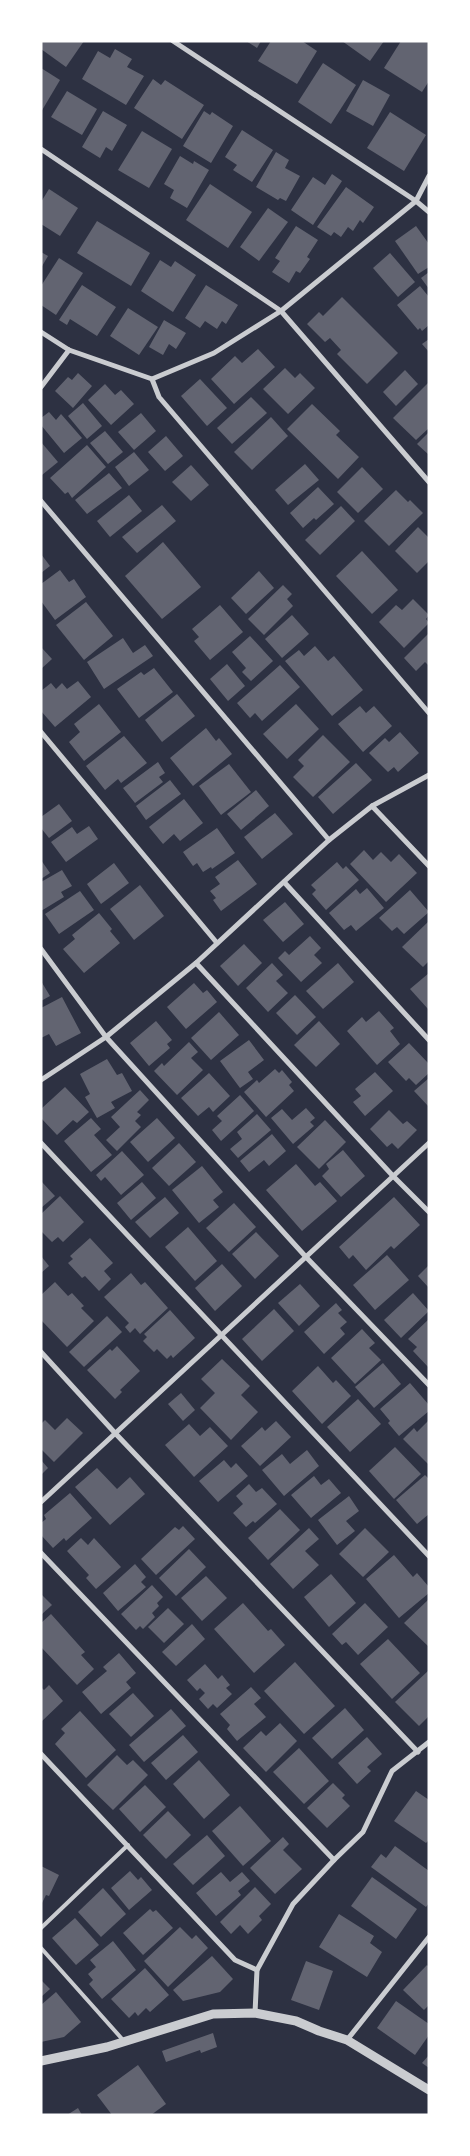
<svg xmlns="http://www.w3.org/2000/svg" width="470" height="2156" font-family="Jost,sans-serif">
  <style>
    .building { fill: #626471 }
    .lines { fill: none; stroke-linecap: round; stroke-linejoin: round }
    .service { stroke: #caccd0; stroke-width: 4 }
    .minor { stroke: #caccd0; stroke-width: 5 }
    .tertiary { stroke: #caccd0; stroke-width: 9 }
  </style>
  <rect width="100%" height="100%" fill="#2d3142"/>
  <!-- building -->
  <g class="building">
    <path d="M41,41h43l-18,26 -25,-18z"/>
    <path d="M246,41h15l-4,7z"/>
    <path d="M271,41h31l15,10 -20,33 -39,-23z"/>
    <path d="M342,41h42l-14,20z"/>
    <path d="M401,41l28,1v39l-7,11 -38,-24z"/>
    <path d="M115,49l17,10 -5,8 17,9 -18,29 -44,-26 16,-28 12,7z"/>
    <path d="M323,63l33,22 -25,39 -33,-22z"/>
    <path d="M41,68l19,12 -19,32z"/>
    <path d="M153,79l8,6 4,-5 39,25 -22,34 -48,-31z"/>
    <path d="M363,80l27,15 -17,31 -27,-15z"/>
    <path d="M67,91l30,18 -15,26 -31,-18z"/>
    <path d="M103,111l24,14 -15,26 -6,-4 -6,11 -18,-11z"/>
    <path d="M204,111l6,4 2,-3 21,14 -22,37 -28,-17z"/>
    <path d="M390,112l36,23 -22,36 -37,-23z"/>
    <path d="M242,130l31,20 -21,32 -19,-12 4,-5 -12,-8z"/>
    <path d="M142,131l30,18 -23,39 -31,-18z"/>
    <path d="M276,152l13,8 -4,8 15,8 -14,25 -6,-3 -2,2 -22,-13z"/>
    <path d="M180,156l13,8 1,-3 15,9 -22,38 -17,-10 4,-8 -10,-6z"/>
    <path d="M332,174l10,7 -29,44 -22,-15 22,-33 12,8z"/>
    <path d="M210,184l42,28 -24,36 -42,-28z"/>
    <path d="M346,187l28,20 -11,16 -3,-3 -7,11 -5,-4 -7,10 -7,-5 -3,4 -14,-9z"/>
    <path d="M49,189l29,19 -18,28 -19,-12v-22z"/>
    <path d="M268,208l20,14 -29,39 -19,-14z"/>
    <path d="M97,221l53,32 -19,33 -54,-33z"/>
    <path d="M296,226l22,14 -11,17 3,2 -10,14 -4,-2 -7,12 -17,-11 8,-11 -5,-3z"/>
    <path d="M416,226l13,18v23l-11,7 -23,-33z"/>
    <path d="M41,252l7,4 -7,12z"/>
    <path d="M390,253l25,29 -17,15 -25,-29z"/>
    <path d="M59,258l24,15 -27,42 -15,-10v-19z"/>
    <path d="M160,260l11,7 4,-6 21,14 -23,37 -32,-21z"/>
    <path d="M429,272v17l-8,-11z"/>
    <path d="M82,285l34,22 -19,29 -27,-17 -3,6 -8,-5z"/>
    <path d="M206,285l32,20 -12,19 -4,-3 -5,8 -12,-8 -5,7 -15,-10z"/>
    <path d="M420,286l9,11v28l-7,6 -2,-3 -2,2 -21,-25z"/>
    <path d="M342,297l56,56 -31,31 -30,-30 4,-4 -11,-12 -5,4 -18,-18 12,-12 4,4z"/>
    <path d="M128,308l30,19 -19,28 -29,-19z"/>
    <path d="M164,320l22,13 -10,16 -7,-5 -6,11 -14,-8z"/>
    <path d="M429,339v13l-7,-8z"/>
    <path d="M258,349l17,18 -41,37 -23,-25 24,-23 7,7z"/>
    <path d="M285,368l10,10 5,-5 15,15 -27,26 -25,-25z"/>
    <path d="M405,370l13,14 -22,22 -13,-14z"/>
    <path d="M78,373l14,13 -19,22 -18,-17 13,-14 4,3z"/>
    <path d="M200,379l27,29 -20,18 -26,-30z"/>
    <path d="M428,383l1,45 -13,12 -23,-22z"/>
    <path d="M105,384l10,11 6,-5 13,14 -23,21 -23,-25z"/>
    <path d="M251,397l16,16 -35,31 -15,-16z"/>
    <path d="M83,403l19,23 -15,13 -19,-23z"/>
    <path d="M312,404l28,27 -4,4 23,22 -21,22 -51,-50z"/>
    <path d="M49,412l7,8 5,-6 21,24 -18,15 -23,-28v-7z"/>
    <path d="M141,413l15,18 -22,19 -16,-18z"/>
    <path d="M271,417l17,19 -36,34 -18,-18z"/>
    <path d="M105,431l18,21 -15,12 -18,-21z"/>
    <path d="M429,432v23l-12,-11z"/>
    <path d="M166,436l17,20 -18,15 -17,-19z"/>
    <path d="M41,442l17,20 -16,13 -1,-1z"/>
    <path d="M87,445l19,22 -34,31 -4,-6 -3,2 -15,-16z"/>
    <path d="M134,452l15,18 -20,16 -14,-19z"/>
    <path d="M305,464l14,16 -31,25 -13,-15z"/>
    <path d="M191,465l18,20 -18,16 -19,-19z"/>
    <path d="M362,467l21,22 -25,24 -21,-21z"/>
    <path d="M109,473l13,15 -35,26 -12,-14z"/>
    <path d="M318,487l16,17 -18,16 -2,-2 -11,10 -13,-15z"/>
    <path d="M396,490l12,12 2,-2 13,13 -34,33 -25,-25z"/>
    <path d="M129,495l13,16 -32,26 -13,-16z"/>
    <path d="M162,505l14,16 -39,32 -15,-16z"/>
    <path d="M341,506l14,15 -35,34 -15,-15z"/>
    <path d="M418,527l11,11v23l-12,12 -22,-22z"/>
    <path d="M163,542l38,45 -39,32 -37,-43z"/>
    <path d="M362,551l36,39 -26,24 -36,-38z"/>
    <path d="M41,554l9,12 -9,7z"/>
    <path d="M60,570l9,12 5,-3 12,18 -31,23 -14,-19v-17z"/>
    <path d="M259,571l15,17 -28,26 -15,-16z"/>
    <path d="M283,585l9,9 -5,5 6,7 -29,29 -16,-16z"/>
    <path d="M413,599l16,16 -3,4 3,4 -25,25 -25,-26 17,-17 6,5z"/>
    <path d="M86,602l27,34 -29,24 -28,-35z"/>
    <path d="M220,605l23,27 -33,28 -16,-19 5,-4 -7,-8z"/>
    <path d="M292,615l17,19 -27,24 -17,-19z"/>
    <path d="M429,633v33l-4,-4 -9,9 -12,-13z"/>
    <path d="M250,636l23,25 -22,20 -9,-9 4,-4 -14,-16z"/>
    <path d="M123,638l10,15 12,-8 8,11 -49,33 -17,-27z"/>
    <path d="M315,646l13,15 6,-5 29,34 -31,26 -47,-55 14,-11 5,6z"/>
    <path d="M41,647l11,12 -11,10z"/>
    <path d="M227,664l18,22 -17,15 -18,-22z"/>
    <path d="M280,665l20,22 -38,34 -7,-8 -5,5 -13,-15z"/>
    <path d="M154,668l19,24 -34,26 -22,-29 24,-17 3,3z"/>
    <path d="M78,681l13,16 -36,30 -14,-16v-20l10,-8 5,6 6,-6 5,6z"/>
    <path d="M177,694l18,22 -33,26 -17,-22z"/>
    <path d="M99,704l22,28 -37,29 -15,-19 11,-10 -6,-8z"/>
    <path d="M296,704l23,25 -32,30 -24,-25z"/>
    <path d="M360,706l6,7 8,-7 18,20 -29,26 -25,-28z"/>
    <path d="M206,728l10,13 3,-3 13,16 -39,32 -23,-28z"/>
    <path d="M400,732l19,21 -21,19 -4,-5 -6,5 -19,-19 16,-15 4,4z"/>
    <path d="M323,735l27,27 -37,35 -20,-20 11,-11 -6,-6z"/>
    <path d="M124,736l23,27 -26,20 -3,-4 -13,11 -19,-24z"/>
    <path d="M158,762l7,11 -6,4 4,5 -28,21 -12,-15z"/>
    <path d="M356,763l16,17 -39,34 -15,-17z"/>
    <path d="M229,764l22,28 -30,23 -22,-29z"/>
    <path d="M170,780l11,14 -35,26 -10,-14z"/>
    <path d="M256,790l13,16 -28,24 -14,-16z"/>
    <path d="M184,799l19,24 -23,18 -6,-7 -11,10 -14,-17z"/>
    <path d="M59,804l13,17 -23,17 -8,-10v-11z"/>
    <path d="M275,813l18,21 -31,25 -18,-22z"/>
    <path d="M89,826l9,13 -32,23 -15,-20 21,-15 5,7z"/>
    <path d="M217,828l18,25 -23,16 -1,-2 -8,5 -6,-9 -4,3 -10,-14z"/>
    <path d="M364,850l9,10 8,-8 10,10 8,-8 18,19 -31,29 -36,-38z"/>
    <path d="M41,860l9,13 -9,6z"/>
    <path d="M238,860l19,24 -36,27 -8,-11 3,-2 -6,-7 10,-7 -5,-7z"/>
    <path d="M337,862l6,7 3,-3 13,14 -33,30 -14,-16 4,-4 -5,-5z"/>
    <path d="M114,863l15,20 -28,21 -14,-20z"/>
    <path d="M62,870l10,16 -11,6 3,5 -23,14v-29z"/>
    <path d="M140,885l24,31 -30,24 -24,-31z"/>
    <path d="M367,888l17,20 -28,23 -5,-6 -7,5 -15,-17 27,-24 4,5z"/>
    <path d="M410,890l19,22 -25,22 -7,-7 -5,4 -13,-13z"/>
    <path d="M80,891l14,19 -35,24 -14,-20z"/>
    <path d="M285,902l19,22 -21,18 -20,-22z"/>
    <path d="M99,913l13,16 -2,2 10,12 -36,30 -21,-24 12,-10 -3,-4z"/>
    <path d="M429,921v40l-6,6 -21,-20z"/>
    <path d="M310,936l11,12 -7,7 8,8 -21,19 -23,-24 7,-7 4,4z"/>
    <path d="M244,944l18,19 -24,23 -18,-20z"/>
    <path d="M272,963l11,12 -7,6 12,12 -20,19 -22,-24z"/>
    <path d="M338,963l16,19 -31,27 -17,-18z"/>
    <path d="M429,973v35l-1,1 -18,-20z"/>
    <path d="M41,981l9,15 -9,5z"/>
    <path d="M194,983l9,10 4,-3 10,12 -31,27 -19,-22z"/>
    <path d="M295,995l21,22 -19,18 -21,-22z"/>
    <path d="M62,997l19,36 -25,13 -7,-12 -8,4v-30z"/>
    <path d="M379,1011l15,17 -4,3 10,13 -23,21 -30,-34 15,-14 4,5z"/>
    <path d="M219,1012l20,23 -28,25 -20,-22z"/>
    <path d="M156,1021l16,19 -5,4 3,4 -21,18 -19,-23z"/>
    <path d="M319,1021l21,23 -24,23 -22,-22z"/>
    <path d="M249,1040l15,20 -16,12 5,7 -13,9 -20,-27z"/>
    <path d="M189,1042l9,10 -7,6 12,12 -26,25 -23,-24 8,-8 2,3z"/>
    <path d="M409,1043l20,21v9l-13,12 -7,-7 -3,3 -18,-19z"/>
    <path d="M107,1059l10,16 5,-2 10,18 -21,11 4,6 -18,10 -12,-21 5,-3 -10,-20z"/>
    <path d="M275,1069l4,4 3,-3 10,12 -3,3 5,6 -28,26 -22,-25 13,-12 2,3z"/>
    <path d="M375,1072l18,19 -28,25 -12,-14 8,-6 -6,-7z"/>
    <path d="M209,1073l21,23 -17,16 -4,-5 -11,9 -17,-18z"/>
    <path d="M429,1078v29l-15,-16z"/>
    <path d="M65,1087l24,25 -12,11 -4,-3 -16,15 -16,-17v-9z"/>
    <path d="M140,1090l9,10 -12,12 4,3 -6,6 6,6 -24,24 -11,-11 14,-13 -9,-10z"/>
    <path d="M240,1095l14,16 -33,30 -9,-11 10,-9 -5,-5z"/>
    <path d="M306,1108l9,10 -5,4 4,4 -21,18 -22,-26 11,-9 10,11z"/>
    <path d="M389,1110l14,14 4,-3 10,9 -19,19 -6,-6 -5,4 -17,-18z"/>
    <path d="M257,1114l14,16 -33,28 -8,-9 12,-10 -5,-7z"/>
    <path d="M91,1118l10,11 -7,6 18,20 -21,17 -27,-31z"/>
    <path d="M157,1118l18,20 -27,24 -18,-20z"/>
    <path d="M325,1120l21,22 -27,27 -22,-22z"/>
    <path d="M272,1134l14,17 -17,15 -5,-6 -15,12 -9,-11z"/>
    <path d="M179,1143l17,19 -27,24 -17,-18z"/>
    <path d="M343,1150l22,26 -24,21 -19,-21 7,-7 -3,-5z"/>
    <path d="M122,1151l22,24 -23,20 -16,-18 -4,4 -5,-6z"/>
    <path d="M296,1164l19,22 5,-4 17,19 -35,30 -36,-41z"/>
    <path d="M202,1166l21,26 -10,8 6,7 -20,16 -27,-33z"/>
    <path d="M41,1181l14,15 -14,12z"/>
    <path d="M142,1182l14,16 -25,22 -14,-17z"/>
    <path d="M60,1196l24,26 -21,20 -5,-5 -6,5 -11,-11v-17z"/>
    <path d="M165,1197l14,16 -29,25 -15,-16z"/>
    <path d="M394,1197l26,28 -26,24 -3,-3 -25,24 -13,-15 -4,4 -10,-12z"/>
    <path d="M234,1203l22,24 -27,25 -23,-24z"/>
    <path d="M188,1227l29,34 -22,20 -30,-34z"/>
    <path d="M256,1232l23,24 -24,23 -23,-25z"/>
    <path d="M90,1238l23,25 -9,8 7,8 -12,12 -14,-15 -3,2 -14,-15 5,-4 -3,-3z"/>
    <path d="M387,1255l22,25 -34,30 -22,-25z"/>
    <path d="M41,1256l8,10 -8,7z"/>
    <path d="M222,1264l20,22 -27,25 -20,-23z"/>
    <path d="M429,1265v23l-11,-12z"/>
    <path d="M131,1273l10,12 4,-3 23,26 -28,26 -5,-6 -5,5 -5,-6 4,-4 -25,-26z"/>
    <path d="M55,1282l13,14 4,-3 12,13 -3,2 13,13 -27,26 -26,-27v-25z"/>
    <path d="M300,1284l20,22 -21,20 -21,-23z"/>
    <path d="M413,1293l16,18 -28,27 -17,-18z"/>
    <path d="M336,1303l6,7 -4,3 9,9 -7,6 5,6 -21,20 -20,-22z"/>
    <path d="M274,1309l20,22 -32,30 -20,-22z"/>
    <path d="M170,1310l25,28 -22,20 -2,-3 -4,4 -10,-10 -3,3 -11,-11 4,-4 -3,-3z"/>
    <path d="M107,1316l15,16 -38,35 -15,-15z"/>
    <path d="M429,1319v49l-16,-17 4,-4 -9,-8z"/>
    <path d="M362,1329l13,14 -6,5 12,12 -26,24 -24,-26z"/>
    <path d="M117,1346l23,25 -20,19 2,2 -7,7 -28,-29 23,-21 2,2z"/>
    <path d="M222,1359l28,27 -9,9 17,17 -27,28 -31,-32 15,-15 -14,-14z"/>
    <path d="M383,1363l18,21 -27,24 -19,-21z"/>
    <path d="M318,1366l15,17 3,-3 15,16 -29,28 -30,-33z"/>
    <path d="M410,1383l19,22v6l-30,25 -11,-13 2,-2 -10,-12z"/>
    <path d="M181,1393l14,17 -12,11 -15,-17z"/>
    <path d="M358,1399l23,25 -31,28 -23,-25z"/>
    <path d="M67,1418l16,15 -29,29 -13,-13v-25l4,-4 10,10z"/>
    <path d="M429,1420v45l-26,-26 11,-11 3,4z"/>
    <path d="M276,1421l15,16 -31,29 -19,-20 21,-19 3,4z"/>
    <path d="M189,1424l11,12 10,-9 18,19 -34,31 -29,-32z"/>
    <path d="M395,1447l26,27 -27,25 -25,-28z"/>
    <path d="M307,1450l12,16 -35,30 -22,-26 20,-16 8,10z"/>
    <path d="M41,1460l7,8 -7,7z"/>
    <path d="M224,1460l7,8 5,-5 12,13 -30,26 -19,-21z"/>
    <path d="M97,1468l20,21 13,-12 15,17 -35,31 -35,-38z"/>
    <path d="M425,1475l4,4v35l-12,10 -21,-24z"/>
    <path d="M314,1476l7,9 8,-6 12,14 -30,25 -20,-23z"/>
    <path d="M249,1484l7,8 6,-4 15,16 -22,19 -2,-2 -7,6 -13,-14 10,-9 -7,-8z"/>
    <path d="M70,1493l22,25 -26,23 -2,-3 -11,10 -12,-13v-12l5,-4 -2,-4z"/>
    <path d="M349,1496l10,15 -13,10 9,10 -18,14 -19,-25z"/>
    <path d="M280,1509l20,21 -32,30 -20,-22z"/>
    <path d="M183,1526l12,13 -39,36 -15,-16 34,-32 4,3z"/>
    <path d="M309,1528l10,11 -14,12 14,14 -26,24 -23,-25z"/>
    <path d="M365,1528l24,24 -26,25 -24,-23z"/>
    <path d="M81,1538l7,7 6,-7 27,29 -25,22 -10,-11 3,-3 -22,-24z"/>
    <path d="M189,1549l17,18 -30,29 -17,-18z"/>
    <path d="M394,1555l19,22 4,-4 12,14v6l-30,25 -33,-39z"/>
    <path d="M135,1564l11,13 -5,5 5,5 -28,24 -15,-18z"/>
    <path d="M331,1574l25,29 -27,24 -25,-30z"/>
    <path d="M206,1576l21,22 -25,23 -21,-23z"/>
    <path d="M152,1585l11,12 -6,6 2,3 -7,7 3,4 -12,12 -3,-3 -4,4 -15,-16z"/>
    <path d="M41,1594l11,11 -11,10z"/>
    <path d="M429,1599v48l-25,-24z"/>
    <path d="M243,1603l25,28 3,-2 14,16 -31,28 -40,-44z"/>
    <path d="M365,1603l23,24 -30,28 -12,-13 -4,3 -10,-11z"/>
    <path d="M168,1608l16,16 -20,19 -16,-16z"/>
    <path d="M51,1614l34,38 -4,3 13,14 -17,16 -36,-38v-24z"/>
    <path d="M192,1624l13,15 -29,27 -14,-14z"/>
    <path d="M388,1639l32,34 -28,26 -32,-35z"/>
    <path d="M119,1653l17,20 -10,9 5,6 -30,26 -19,-22 25,-21 -4,-4z"/>
    <path d="M295,1662l40,44 -31,28 -40,-43z"/>
    <path d="M205,1664l13,15 4,-4 8,10 -4,3 6,6 -15,14 -4,-4 -5,5 -9,-10 6,-6 -5,-5 -3,3 -10,-11z"/>
    <path d="M429,1670v46l-10,10 -24,-24z"/>
    <path d="M49,1685l14,16 -22,21v-35l3,3z"/>
    <path d="M251,1687l10,11 -7,6 12,13 -29,24 -10,-12 3,-4 -10,-11z"/>
    <path d="M133,1693l21,23 -23,21 -22,-23z"/>
    <path d="M345,1708l19,22 -32,29 -20,-21z"/>
    <path d="M171,1709l15,17 -42,36 -15,-17z"/>
    <path d="M80,1711l36,39 -30,28 -31,-34 10,-11 -4,-4z"/>
    <path d="M280,1723l17,18 -31,31 -23,-24 18,-17 5,5z"/>
    <path d="M183,1735l15,17 -32,28 -15,-17z"/>
    <path d="M367,1737l15,17 -15,13 4,4 -14,13 -19,-21z"/>
    <path d="M299,1748l30,33 -25,23 -31,-32z"/>
    <path d="M117,1755l10,10 6,-5 15,15 -35,35 -26,-25z"/>
    <path d="M199,1760l31,35 -26,24 -31,-35z"/>
    <path d="M333,1783l12,12 -3,3 8,8 -23,22 -20,-20z"/>
    <path d="M145,1785l21,22 -26,25 -21,-23z"/>
    <path d="M416,1791l13,9v40l-3,3 -32,-22z"/>
    <path d="M240,1806l31,35 -28,25 -31,-35z"/>
    <path d="M168,1811l23,24 -25,24 -23,-24z"/>
    <path d="M207,1835l18,21 -32,29 -20,-21z"/>
    <path d="M283,1837l6,7 -6,6 19,19 -27,25 -25,-26z"/>
    <path d="M395,1846l34,25v32l-3,4 -55,-40 10,-13 5,4z"/>
    <path d="M41,1866l18,9 -10,21 -3,-1 -5,10z"/>
    <path d="M130,1871l8,9 3,-3 11,13 -23,20 -18,-22z"/>
    <path d="M221,1872l9,10 12,-10 8,9 -12,10 3,4 -25,21 -20,-23z"/>
    <path d="M372,1877l45,32 -21,30 -45,-33z"/>
    <path d="M255,1887l16,17 -12,12 3,4 -14,14 -8,-9 -9,9 -11,-12z"/>
    <path d="M103,1888l23,26 -25,23 -23,-25z"/>
    <path d="M150,1909l3,3 3,-2 17,18 -30,27 -20,-22z"/>
    <path d="M339,1914l35,22 -4,7 12,9 -15,25 -48,-30z"/>
    <path d="M75,1918l24,27 -23,20 -24,-27z"/>
    <path d="M180,1927l12,12 4,-4 12,13 -40,39 -24,-26z"/>
    <path d="M113,1941l23,29 -34,29 -13,-15 4,-4 -5,-6 8,-7 -6,-7z"/>
    <path d="M212,1956l21,23 -13,13 -37,9 -10,-11z"/>
    <path d="M306,1961l27,10 -14,39 -28,-10z"/>
    <path d="M427,1965l2,2v38l-5,5 -21,-20z"/>
    <path d="M145,1968l24,27 -19,17 -4,-4 -8,8 -3,-4 -6,6 -18,-19z"/>
    <path d="M41,1980l9,9 -9,8z"/>
    <path d="M56,1992l25,30 -17,15 -23,5v-37z"/>
    <path d="M396,2001l33,23v11l-14,20 -38,-27z"/>
    <path d="M213,2033l4,14 -16,6 -1,-3 -34,12 -4,-11z"/>
    <path d="M429,2055v13l-7,-5z"/>
    <path d="M138,2065l28,39 -15,11h-39l-15,-20z"/>
    <path d="M78,2108l4,7h-15z"/>
  </g>
  <g class="lines">
    <!-- service -->
    <g class="service">
      <path d="M41,1928l87,-83"/>
      <path d="M41,1948l82,92"/>
    </g>
    <!-- minor -->
    <g class="minor">
      <path d="M173,41l243,160 13,11"/>
      <path d="M41,149l240,162 148,171"/>
      <path d="M41,332l28,18 83,29 7,18 270,316"/>
      <path d="M152,379l62,-26 67,-42 135,-110 13,-25"/>
      <path d="M41,387l28,-37"/>
      <path d="M41,501l288,339"/>
      <path d="M41,732l176,211"/>
      <path d="M372,806l57,60"/>
      <path d="M284,882l145,158"/>
      <path d="M41,949l65,88 200,220 123,128"/>
      <path d="M196,963l197,213 36,36"/>
      <path d="M41,1080l65,-43 90,-74 133,-123 43,-34 57,-31"/>
      <path d="M41,1143l388,413"/>
      <path d="M41,1352l74,81 303,319"/>
      <path d="M41,1502l388,-359"/>
      <path d="M41,1553l293,307"/>
      <path d="M41,1754l194,206 22,10"/>
      <path d="M255,2013l2,-43 36,-66 41,-44 29,-28 29,-61 37,-29"/>
      <path d="M347,2040l82,-103"/>
    </g>
    <!-- tertiary -->
    <path class="tertiary" d="M41,2061l66,-14 106,-33 42,-1 41,8 23,10 28,9 82,50"/>
  </g>
  <!-- border -->
  <rect width="470" height="2156" fill="none" stroke="#ffffff" stroke-width="85"/>
</svg>
